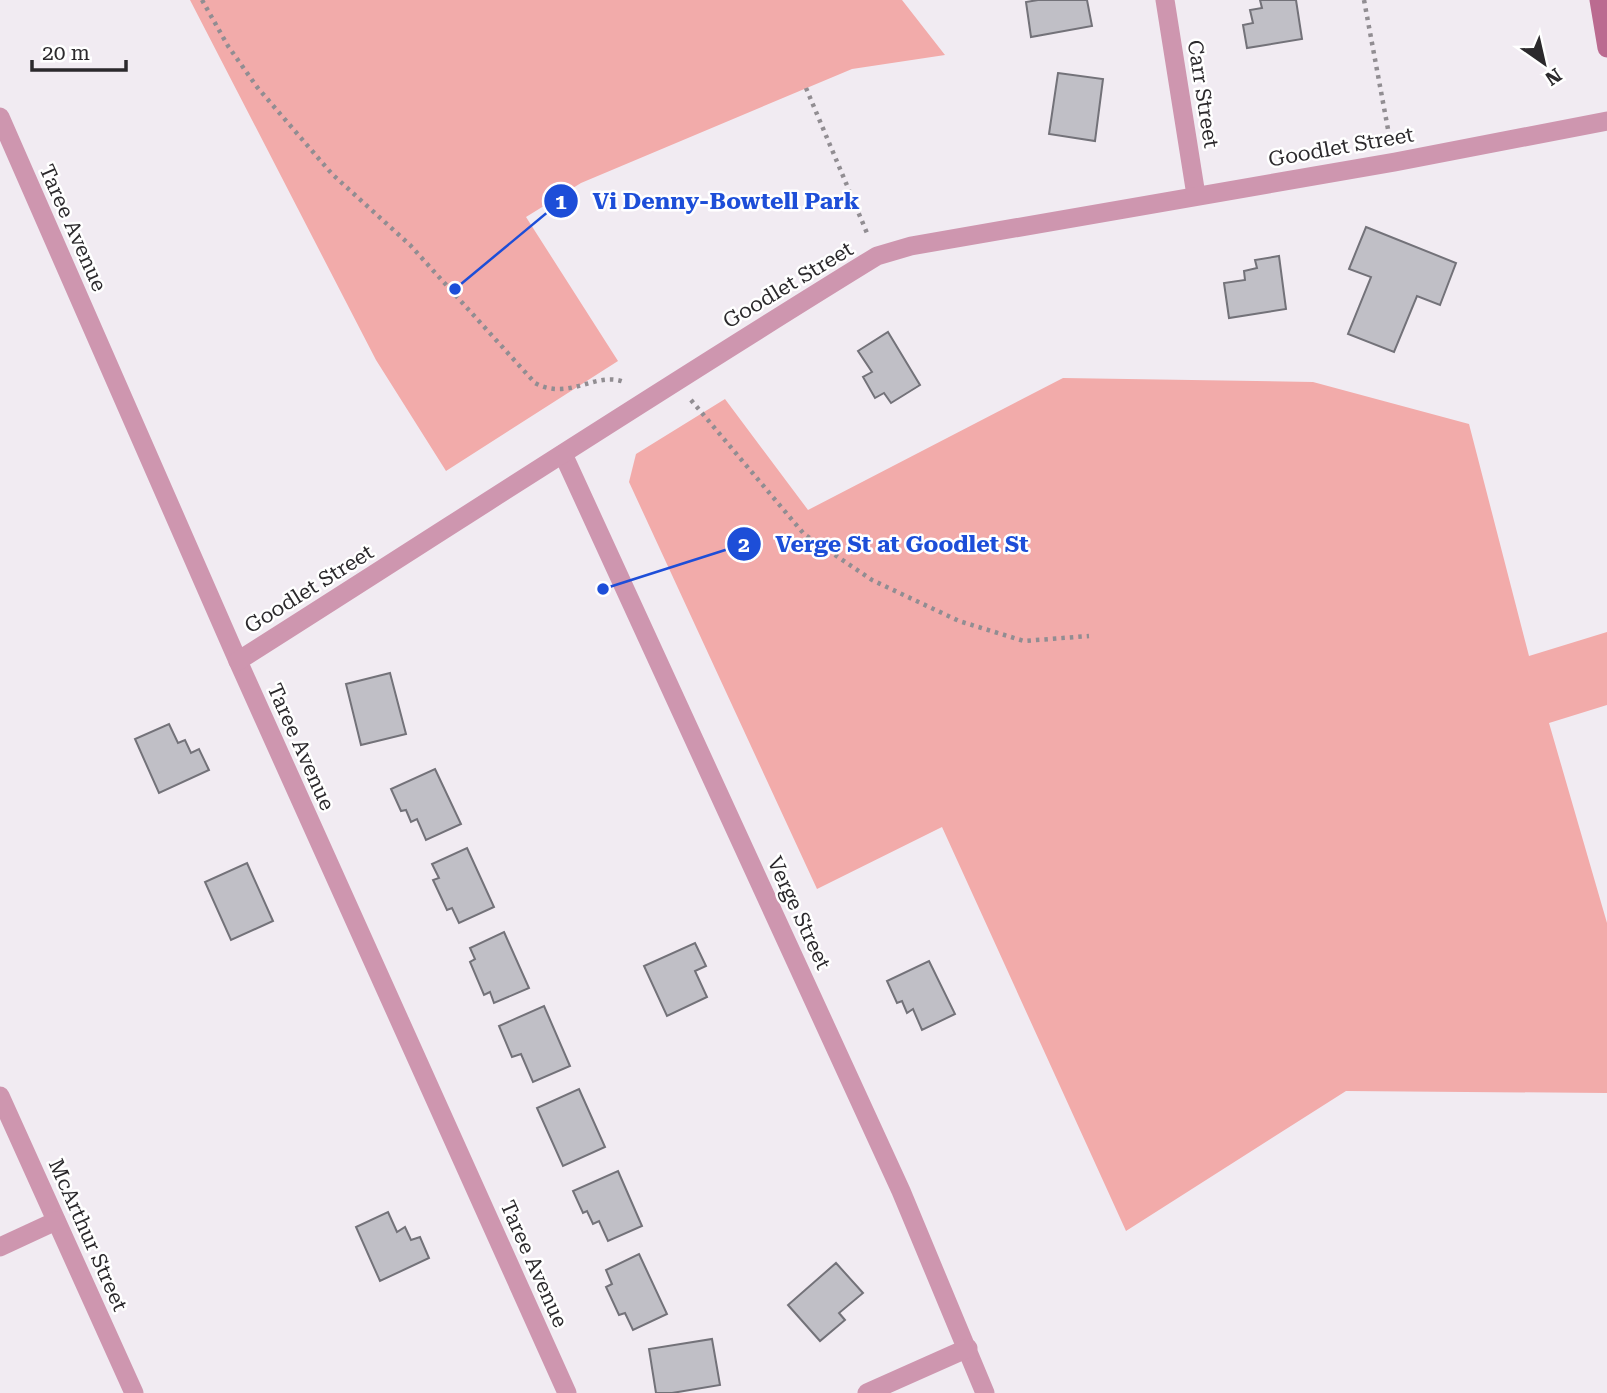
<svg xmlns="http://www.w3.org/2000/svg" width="1607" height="1393" font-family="'Roboto Serif',serif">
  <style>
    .green { fill: #f2abaa }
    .building { fill: #c0bfc6; stroke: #737279; stroke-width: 2 }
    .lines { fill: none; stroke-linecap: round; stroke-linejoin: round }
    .path { stroke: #918d92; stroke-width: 4.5; stroke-dasharray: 3.5 5; stroke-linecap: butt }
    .minor { stroke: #ce96af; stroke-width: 19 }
    .secondary { stroke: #bb6b90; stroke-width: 19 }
    .labels { text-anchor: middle; stroke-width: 5; stroke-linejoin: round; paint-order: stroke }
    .street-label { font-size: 21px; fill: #2b292c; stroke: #fff }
    .leader { fill: none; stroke: #1d4ed8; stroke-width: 2.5 }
    .callout-dot { fill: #1d4ed8; stroke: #fff; stroke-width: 2.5 }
    .mark-label { font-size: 21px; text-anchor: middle; font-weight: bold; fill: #fff }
    .callout-label { font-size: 23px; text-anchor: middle; font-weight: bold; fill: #1d4ed8; stroke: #fff; stroke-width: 5; stroke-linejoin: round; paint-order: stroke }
  </style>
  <rect width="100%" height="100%" fill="#f1ebf2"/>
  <!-- green -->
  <g class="green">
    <path d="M190,0h712l43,55 -93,14 -271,114 -55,34 92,144 -172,110 -70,-111z"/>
    <path d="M1063,378l250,4 156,42 60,232 78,-24v73l-58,18 58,200v170l-261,-2 -220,140 -184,-404 -125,62 -188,-407 7,-28 89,-55 83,111z"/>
  </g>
  <!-- building -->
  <g class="building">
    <path d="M1087,0l5,26 -61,11 -5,-35 12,-2z"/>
    <path d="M1260,0h36l6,39 -55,9 -4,-23 10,-2 -3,-13 12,-2z"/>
    <path d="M1058,73l45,6 -8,62 -46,-7z"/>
    <path d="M1366,227l90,36 -16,42 -23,-9 -23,56 -46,-18 23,-57 -22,-8z"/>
    <path d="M1279,256l7,53 -57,9 -5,-35 21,-3 -1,-9 13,-3 -2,-8z"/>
    <path d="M888,332l32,53 -29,18 -7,-10 -9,5 -12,-21 9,-5 -14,-21z"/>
    <path d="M390,673l16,61 -45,11 -15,-61z"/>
    <path d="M169,724l9,19 7,-3 6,13 8,-4 10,21 -50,23 -24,-54z"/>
    <path d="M435,769l26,55 -35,16 -9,-21 -6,3 -5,-12 -5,1 -10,-22z"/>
    <path d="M467,848l27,59 -35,16 -7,-15 -5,2 -14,-30 6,-2 -7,-14z"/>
    <path d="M247,863l26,58 -42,19 -26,-58z"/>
    <path d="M504,932l25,56 -35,15 -4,-11 -6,3 -14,-33 5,-3 -5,-11z"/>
    <path d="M695,943l11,23 -11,5 12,26 -40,19 -23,-50z"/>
    <path d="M929,961l26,53 -33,16 -9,-21 -6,4 -5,-12 -5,2 -10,-22z"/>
    <path d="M544,1006l26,60 -37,16 -12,-28 -9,3 -13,-31z"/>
    <path d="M579,1089l26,58 -42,19 -26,-58z"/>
    <path d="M618,1171l24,55 -34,15 -9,-20 -6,3 -6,-13 -4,2 -10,-22z"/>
    <path d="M388,1212l9,20 8,-5 6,13 9,-3 9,21 -49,23 -24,-54z"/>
    <path d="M639,1254l28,60 -34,16 -8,-17 -6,2 -13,-28 6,-3 -6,-14z"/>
    <path d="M836,1263l27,30 -24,20 6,7 -25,21 -32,-36z"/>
    <path d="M712,1339l8,46 -48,8h-16l-7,-44z"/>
  </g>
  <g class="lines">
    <!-- path -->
    <g class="path">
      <path d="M202,0l26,46 29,41 75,87 78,71 125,138c35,19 62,-14 91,0"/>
      <path d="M1364,0l26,140"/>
      <path d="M806,88l61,145"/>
      <path d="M691,400l113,134 68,46 87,41 65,20 65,-5"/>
    </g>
    <!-- minor -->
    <g class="minor">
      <path d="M1165,0l31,195"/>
      <path d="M0,117l238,544 329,732"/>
      <path d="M563,454l338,737 84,202"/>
      <path d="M238,661c213,-135 424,-273 639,-405l34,-10 484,-84 212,-41"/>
      <path d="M0,1096l134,297"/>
      <path d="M0,1247l56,-26"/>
      <path d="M867,1393l101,-45"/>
    </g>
    <!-- secondary -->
    <path class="secondary" d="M1599,0l8,48"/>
  </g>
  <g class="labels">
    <!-- street labels -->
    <g class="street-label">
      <text transform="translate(1203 94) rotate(81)" y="7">Carr Street</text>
      <text transform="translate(1341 147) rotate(-10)" y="7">Goodlet Street</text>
      <text transform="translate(73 228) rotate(66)" y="7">Taree Avenue</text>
      <text transform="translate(788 285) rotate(-31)" y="7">Goodlet Street</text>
      <text transform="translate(309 589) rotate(-32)" y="7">Goodlet Street</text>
      <text transform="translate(301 747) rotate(66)" y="7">Taree Avenue</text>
      <text transform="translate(799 913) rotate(65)" y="7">Verge Street</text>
      <text transform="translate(88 1235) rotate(66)" y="7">McArthur Street</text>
      <text transform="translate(534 1264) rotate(66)" y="7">Taree Avenue</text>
    </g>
  </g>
  <!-- callouts -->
  <path class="leader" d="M455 289L561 201M603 589L744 544"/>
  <g class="callout-dot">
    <circle cx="455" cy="289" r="7"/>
    <circle cx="603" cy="589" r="7"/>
    <circle cx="561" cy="201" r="18"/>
    <circle cx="744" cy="544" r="18"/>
  </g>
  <g class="mark-label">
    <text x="561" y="209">1</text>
    <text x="744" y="552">2</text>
  </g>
  <g class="callout-label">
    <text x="726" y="209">Vi Denny-Bowtell Park</text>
    <text x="902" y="552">Verge St at Goodlet St</text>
  </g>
  <!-- north arrow -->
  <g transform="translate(1544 63) rotate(146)" stroke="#ffffff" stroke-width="5" paint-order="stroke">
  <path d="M0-5L12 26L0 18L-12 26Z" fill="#2b292c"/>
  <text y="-10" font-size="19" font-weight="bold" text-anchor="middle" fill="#2b292c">N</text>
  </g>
  <!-- scale -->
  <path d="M32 60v10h94v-10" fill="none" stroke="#2b292c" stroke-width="3.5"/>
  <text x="42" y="60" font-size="21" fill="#2b292c" stroke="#ffffff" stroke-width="5" paint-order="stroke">20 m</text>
</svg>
